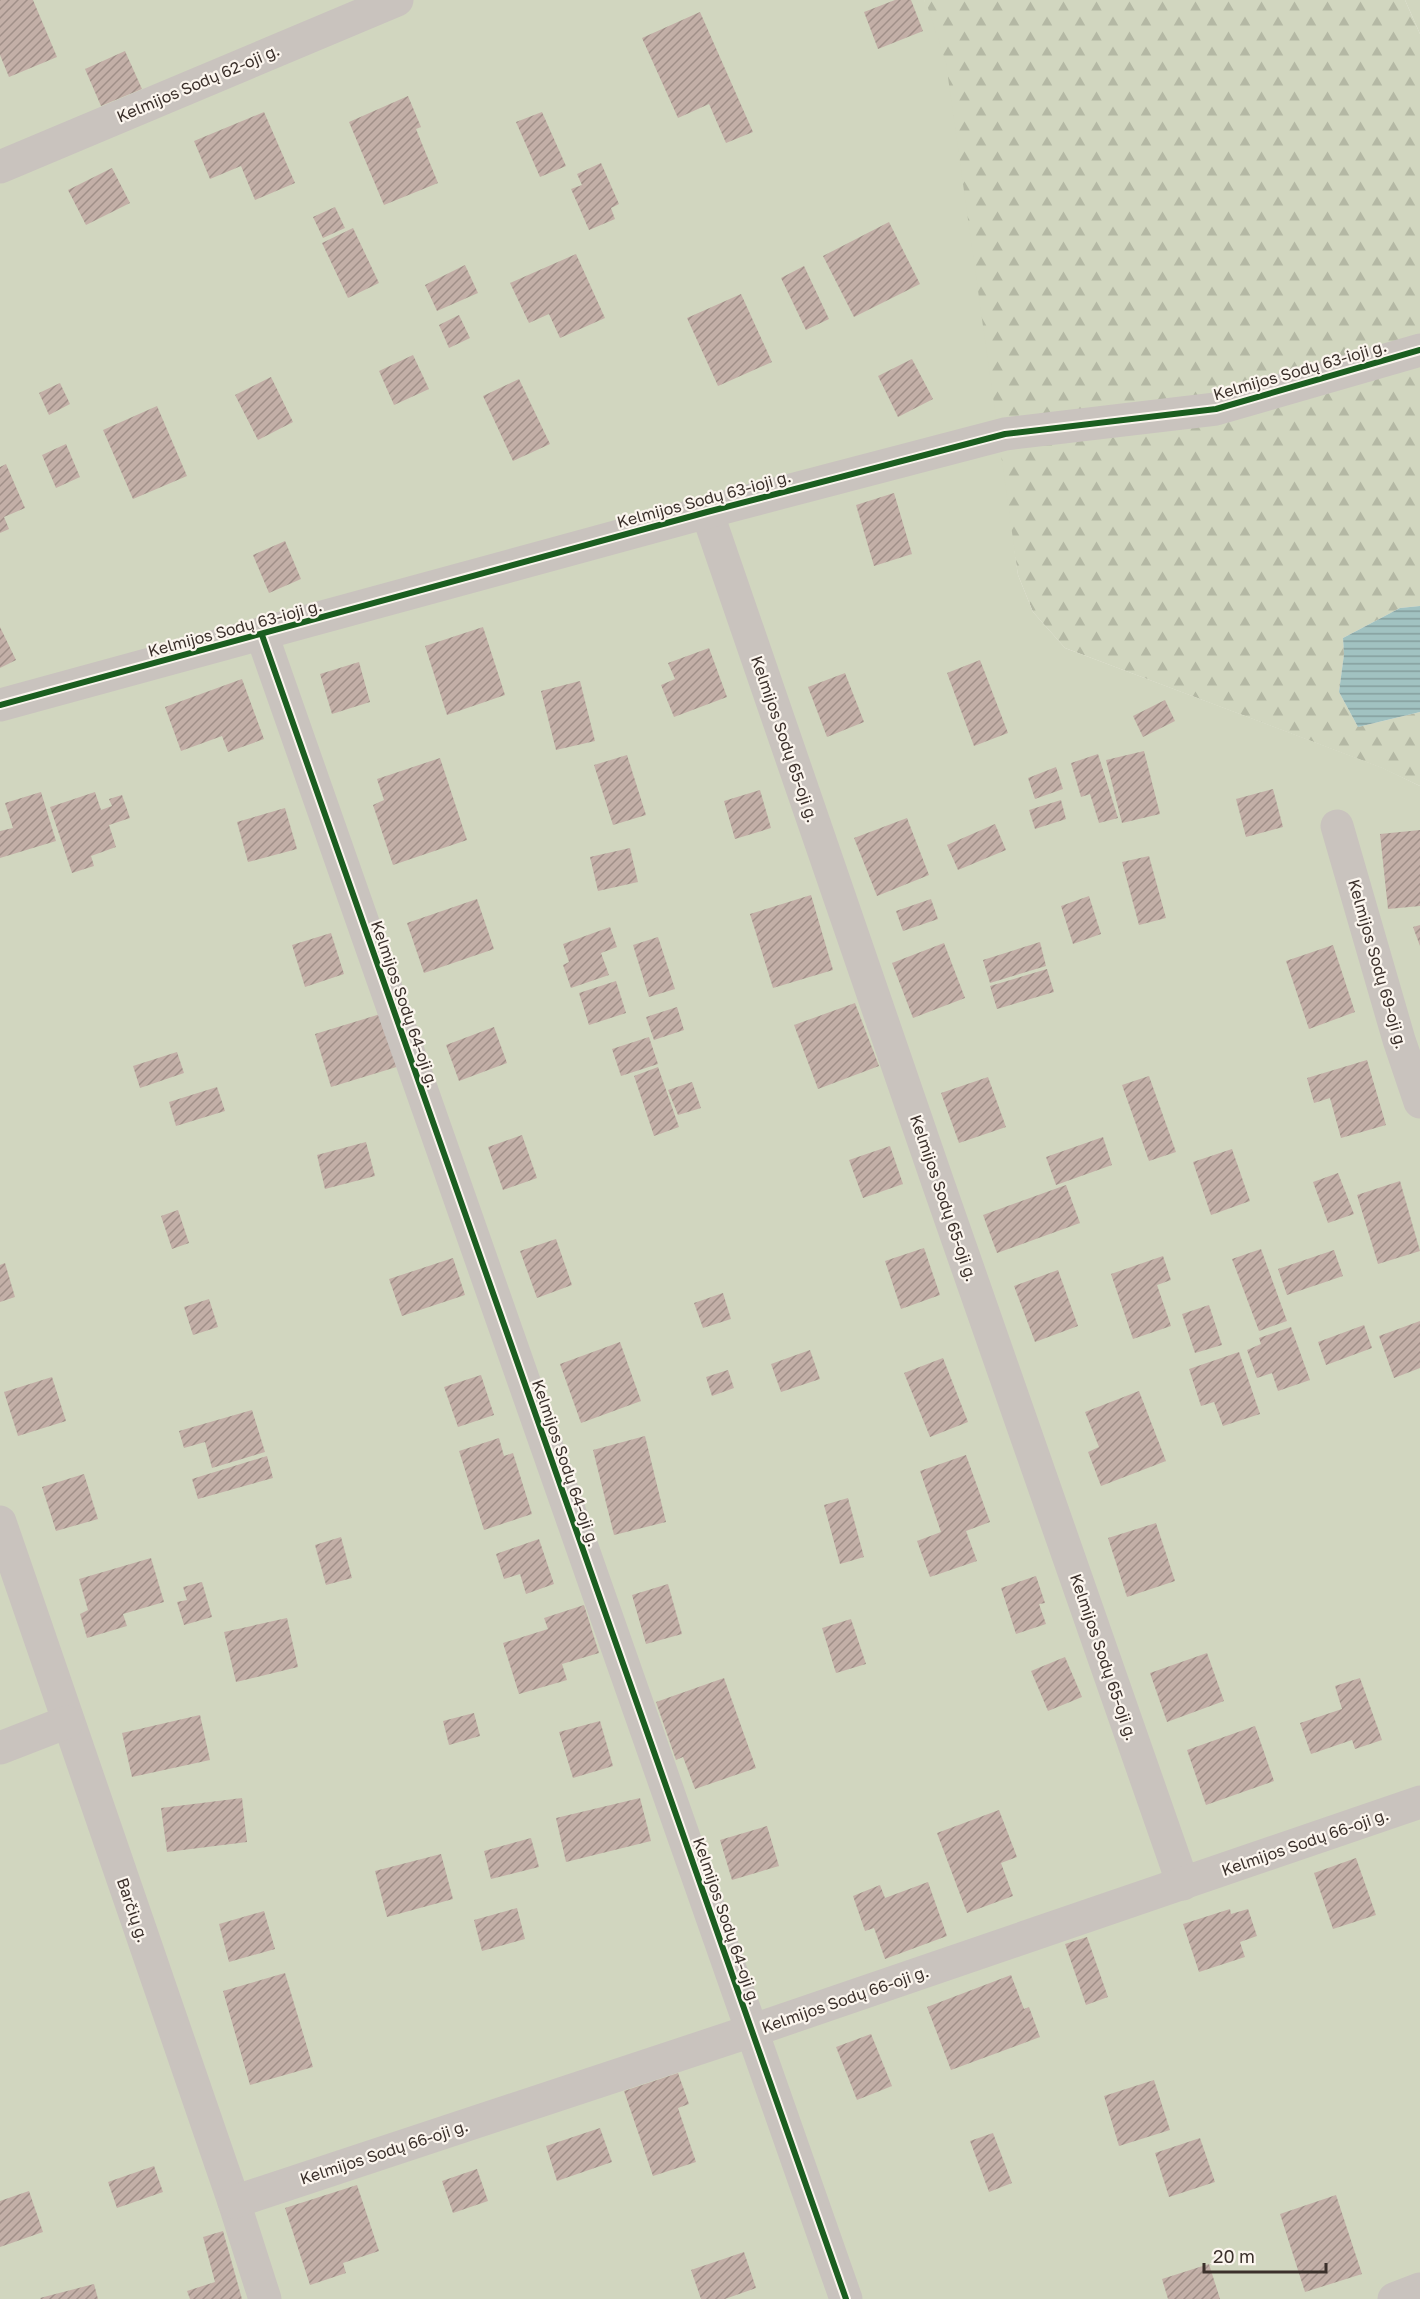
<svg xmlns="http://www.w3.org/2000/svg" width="1420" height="2299" font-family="'Golos Text',sans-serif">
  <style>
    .forest { fill: url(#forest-firs) }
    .garden { fill: #d1d6bf }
    .water { fill: url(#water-rules) }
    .building { fill: url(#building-hatch) }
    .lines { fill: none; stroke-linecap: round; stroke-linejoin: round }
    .minor { stroke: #c9c3be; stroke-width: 33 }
    .cycleway-casing { stroke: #fbf5ee; stroke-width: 10 }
    .cycleway { stroke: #1b5e20; stroke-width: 6 }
    .labels { text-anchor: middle; stroke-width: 4.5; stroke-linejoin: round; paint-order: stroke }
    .street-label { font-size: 16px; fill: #3b302b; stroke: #fbf5ee }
  </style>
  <defs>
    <pattern id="forest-firs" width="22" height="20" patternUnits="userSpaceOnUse" patternTransform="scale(1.5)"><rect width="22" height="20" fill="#d1d6bf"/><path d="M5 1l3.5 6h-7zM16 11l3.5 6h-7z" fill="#b4b8a4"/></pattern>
    <pattern id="water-rules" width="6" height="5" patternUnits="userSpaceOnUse" patternTransform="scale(1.5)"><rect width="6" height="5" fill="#a1c2c1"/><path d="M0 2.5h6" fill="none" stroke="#849e9d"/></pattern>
    <pattern id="building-hatch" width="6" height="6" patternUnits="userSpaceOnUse" patternTransform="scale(1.5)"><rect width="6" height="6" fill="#c3afa7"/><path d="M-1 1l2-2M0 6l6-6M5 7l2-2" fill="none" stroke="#a08f88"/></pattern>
  </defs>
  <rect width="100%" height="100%" fill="#f0ebe5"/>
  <!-- forest -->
  <path class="forest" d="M924,0h481l15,34v572l-20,2 -57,30 1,16 -5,38 19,35 62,-15v74l-38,-18 -317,-120 -32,-36 -15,-37z"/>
  <!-- garden -->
  <g class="garden">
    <path d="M0,0h924l4,8 18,55 72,512 15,37 32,36 318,120 37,18v1513h-1420z"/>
    <path d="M1405,0h15v34z"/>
  </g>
  <!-- water -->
  <path class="water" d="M1420,606v106l-62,15 -19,-35 5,-38 -1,-16 57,-30z"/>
  <!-- building -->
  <g class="building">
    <path d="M0,0h33l24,57 -48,20 -9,-22z"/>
    <path d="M895,0h16l12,31 -45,18 -14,-37z"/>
    <path d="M700,12l53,120 -27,11 -17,-39 -31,14 -36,-80z"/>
    <path d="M125,51l17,38 -41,17 -16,-37z"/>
    <path d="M408,96l13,31 -5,2 22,54 -54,22 -35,-83z"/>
    <path d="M264,112l31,71 -40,17 -14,-34 -31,13 -16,-38z"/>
    <path d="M542,112l24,54 -26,11 -24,-55z"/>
    <path d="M601,163l18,41 -8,4 4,11 -26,11 -18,-41 11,-4 -5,-11z"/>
    <path d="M112,168l18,35 -44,22 -18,-35z"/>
    <path d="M335,207l10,21 -22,10 -10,-21z"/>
    <path d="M889,222l31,62 -66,33 -31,-61z"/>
    <path d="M353,228l26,55 -31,15 -26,-55z"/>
    <path d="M576,254l29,64 -45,20 -11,-24 -20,9 -19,-40z"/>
    <path d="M465,265l13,28 -41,18 -12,-26z"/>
    <path d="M804,266l25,53 -23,11 -25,-52z"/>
    <path d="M741,294l31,68 -54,24 -31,-68z"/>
    <path d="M459,315l11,23 -21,10 -10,-23z"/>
    <path d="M413,355l16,34 -35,16 -15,-34z"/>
    <path d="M912,359l21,40 -35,18 -20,-41z"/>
    <path d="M271,377l22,45 -35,18 -23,-45z"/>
    <path d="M519,379l31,65 -37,17 -30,-65z"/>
    <path d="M60,383l10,21 -21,11 -10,-22z"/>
    <path d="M157,406l30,70 -54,23 -30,-69z"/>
    <path d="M66,444l14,33 -24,11 -14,-33z"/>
    <path d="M6,464l19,44 -21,9 5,12 -9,4v-66z"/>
    <path d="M894,493l18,61 -38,12 -18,-61z"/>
    <path d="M285,541l16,38 -32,14 -16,-38z"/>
    <path d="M0,627l16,33 -16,8z"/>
    <path d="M483,627l22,68 -58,20 -22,-69z"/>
    <path d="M709,648l18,49 -53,20 -13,-32 14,-6 -7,-16z"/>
    <path d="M980,660l28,73 -34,13 -27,-73z"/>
    <path d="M359,662l11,40 -38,12 -12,-40z"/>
    <path d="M845,673l19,49 -37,15 -19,-50z"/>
    <path d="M242,679l22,60 -36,13 -6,-16 -41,15 -16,-44z"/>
    <path d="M580,681l15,60 -39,9 -15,-59z"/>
    <path d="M1165,700l10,21 -32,16 -10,-21z"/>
    <path d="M1144,751l16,63 -38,9 -16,-63z"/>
    <path d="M1098,754l20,64 -19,5 -9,-29 -9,3 -10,-34z"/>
    <path d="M627,755l19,60 -33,10 -19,-60z"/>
    <path d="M440,758l27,82 -74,25 -20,-60 11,-5 -7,-21z"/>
    <path d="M1056,767l7,22 -28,10 -7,-21z"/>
    <path d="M1273,789l10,38 -37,10 -10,-38z"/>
    <path d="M760,790l11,38 -36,11 -11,-38z"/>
    <path d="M41,792l15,49 -56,17v-27l13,-3 -8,-25z"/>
    <path d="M95,792l6,18 11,-4 -3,-7 13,-4 8,23 -21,7 7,22 -25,9 3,10 -22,7 -22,-66z"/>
    <path d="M1061,800l5,19 -31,10 -6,-19z"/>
    <path d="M285,808l12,41 -49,13 -11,-40z"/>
    <path d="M907,818l22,57 -52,21 -23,-58z"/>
    <path d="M995,824l11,26 -48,20 -11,-25z"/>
    <path d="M1420,830v76l-32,3 -8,-75z"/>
    <path d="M630,848l8,34 -40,9 -8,-34z"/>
    <path d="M1149,856l17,62 -27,7 -17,-63z"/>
    <path d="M811,895l22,75 -60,18 -23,-74z"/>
    <path d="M1089,896l12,38 -28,10 -12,-38z"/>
    <path d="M477,899l17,50 -70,24 -17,-50z"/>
    <path d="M931,899l7,20 -35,12 -7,-20z"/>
    <path d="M1420,925v21l-7,-19z"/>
    <path d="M610,927l7,20 -16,6 8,22 -38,13 -8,-23 6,-3 -6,-18z"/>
    <path d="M331,933l13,41 -39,13 -13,-42z"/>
    <path d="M658,937l17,52 -26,8 -16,-52z"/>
    <path d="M1040,942l6,24 -56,17 -7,-23z"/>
    <path d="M944,943l21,55 -52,20 -21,-55z"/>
    <path d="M1333,945l22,67 -46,17 -23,-68z"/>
    <path d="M1047,969l7,23 -57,17 -7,-23z"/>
    <path d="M616,981l10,32 -37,12 -10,-32z"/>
    <path d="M855,1003l24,63 -61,23 -24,-64z"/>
    <path d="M677,1007l7,23 -30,10 -8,-23z"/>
    <path d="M387,1012l16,53 -72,22 -16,-53z"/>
    <path d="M494,1027l13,36 -48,18 -13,-36z"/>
    <path d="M649,1037l9,27 -37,12 -9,-27z"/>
    <path d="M177,1052l7,21 -44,15 -7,-22z"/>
    <path d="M1367,1060l19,65 -45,13 -11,-40 -16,5 -7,-25z"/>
    <path d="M658,1067l21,60 -25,9 -20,-60z"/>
    <path d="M1149,1076l27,76 -27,9 -27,-76z"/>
    <path d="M988,1077l18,50 -47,16 -18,-50z"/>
    <path d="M692,1082l9,26 -23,7 -10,-25z"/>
    <path d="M217,1087l8,24 -49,15 -7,-24z"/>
    <path d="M522,1135l15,43 -34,12 -15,-43z"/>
    <path d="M1103,1137l9,28 -56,20 -10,-28z"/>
    <path d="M366,1142l9,34 -50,13 -8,-34z"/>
    <path d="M890,1146l13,38 -40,14 -14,-38z"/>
    <path d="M1232,1149l18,52 -39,14 -18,-53z"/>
    <path d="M1338,1173l16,41 -26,9 -15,-41z"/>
    <path d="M1400,1181l20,70 -42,13 -21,-69z"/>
    <path d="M1066,1185l14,38 -83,30 -14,-38z"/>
    <path d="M178,1210l11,33 -17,6 -11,-33z"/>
    <path d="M556,1239l16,46 -35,13 -17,-47z"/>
    <path d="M924,1248l16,47 -39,14 -16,-48z"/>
    <path d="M1261,1249l26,72 -28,10 -27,-72z"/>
    <path d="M1334,1250l9,26 -56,19 -9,-26z"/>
    <path d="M1163,1256l8,24 -14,5 14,41 -38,13 -22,-65z"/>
    <path d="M453,1258l12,37 -63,21 -13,-37z"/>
    <path d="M5,1263l10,34 -15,5v-37z"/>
    <path d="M1058,1270l20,56 -43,16 -21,-56z"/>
    <path d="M723,1293l8,26 -28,9 -9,-25z"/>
    <path d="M209,1299l9,28 -25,8 -9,-28z"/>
    <path d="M1209,1305l13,40 -27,8 -13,-39z"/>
    <path d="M1420,1321v47l-26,10 -15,-42z"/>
    <path d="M1364,1325l8,23 -46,17 -8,-23z"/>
    <path d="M1291,1327l19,53 -32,11 -6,-18 -15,5 -10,-28 14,-6 -2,-6z"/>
    <path d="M620,1342l21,59 -60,22 -21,-59z"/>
    <path d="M810,1350l10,29 -39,13 -10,-28z"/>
    <path d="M1239,1352l21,62 -37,12 -9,-24 -13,4 -12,-37z"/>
    <path d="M943,1358l25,64 -38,15 -26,-64z"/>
    <path d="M728,1370l6,18 -22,8 -6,-19z"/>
    <path d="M481,1375l13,40 -36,12 -14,-40z"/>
    <path d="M52,1377l14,44 -48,15 -14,-44z"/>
    <path d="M1139,1391l27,70 -65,25 -13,-34 11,-5 -14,-35z"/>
    <path d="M252,1410l13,42 -53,16 -7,-26 -21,6 -5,-17z"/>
    <path d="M645,1436l21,86 -52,13 -21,-85z"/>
    <path d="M499,1438l5,18 9,-3 19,61 -48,16 -25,-79z"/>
    <path d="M966,1455l24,67 -24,9 11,30 -47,16 -13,-36 24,-9 -21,-61z"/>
    <path d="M267,1456l6,22 -75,21 -6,-20z"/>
    <path d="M84,1474l14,45 -42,12 -14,-44z"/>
    <path d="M848,1498l16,59 -24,7 -16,-59z"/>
    <path d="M1156,1523l19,58 -48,16 -19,-59z"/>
    <path d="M341,1537l11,41 -26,7 -11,-40z"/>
    <path d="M539,1539l15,45 -28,10 -6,-20 -16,5 -8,-25z"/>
    <path d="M151,1558l13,44 -41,12 4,12 -40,12 -7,-24 8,-4 -9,-31z"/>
    <path d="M1036,1576l9,27 -6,1 7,20 -30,10 -15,-46z"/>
    <path d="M202,1582l10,35 -28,8 -7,-23 10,-2 -4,-13z"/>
    <path d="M668,1584l14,50 -36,10 -14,-49z"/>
    <path d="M584,1605l15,48 -37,11 5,16 -48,14 -16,-51 45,-14 -4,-11z"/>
    <path d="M287,1618l11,49 -62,15 -12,-50z"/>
    <path d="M851,1619l15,45 -30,9 -14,-45z"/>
    <path d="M1207,1653l17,48 -57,21 -17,-49z"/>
    <path d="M1065,1657l17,40 -34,14 -17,-40z"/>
    <path d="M724,1678l32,90 -61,21 -12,-32 -7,3 -20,-58z"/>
    <path d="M1360,1678l22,62 -27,9 -3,-9 -41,14 -11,-31 42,-14 -7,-23z"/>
    <path d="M474,1713l6,23 -31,9 -6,-24z"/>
    <path d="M200,1715l10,45 -78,17 -10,-44z"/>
    <path d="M600,1721l13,45 -40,12 -14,-46z"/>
    <path d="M1255,1726l19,55 -68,24 -19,-55z"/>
    <path d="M242,1798l5,44 -80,10 -6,-44z"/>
    <path d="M640,1798l11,43 -85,21 -10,-44z"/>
    <path d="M999,1810l18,47 -16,6 12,33 -46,17 -30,-80z"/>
    <path d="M767,1826l12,40 -47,14 -12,-40z"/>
    <path d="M531,1838l8,29 -48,12 -7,-28z"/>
    <path d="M441,1854l12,45 -66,18 -12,-46z"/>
    <path d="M1356,1858l20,57 -43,14 -19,-56z"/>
    <path d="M928,1882l19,54 -62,23 -11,-31 -9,3 -12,-35 27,-11 5,13z"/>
    <path d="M517,1908l8,31 -43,12 -8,-31z"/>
    <path d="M1230,1909l1,5 17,-5 9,27 -17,6 5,15 -46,15 -16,-48z"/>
    <path d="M264,1911l11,38 -46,13 -10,-38z"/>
    <path d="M1087,1937l21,60 -22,8 -21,-61z"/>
    <path d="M285,1973l28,94 -63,18 -27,-94z"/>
    <path d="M1011,1975l13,34 5,-2 11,30 -89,33 -24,-63z"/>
    <path d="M871,2034l21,52 -35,14 -21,-53z"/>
    <path d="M678,2073l11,31 -11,4 18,54 -43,14 -29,-85z"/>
    <path d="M1154,2080l16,50 -51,16 -15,-50z"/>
    <path d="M600,2128l12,34 -55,19 -11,-35z"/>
    <path d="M993,2133l19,50 -23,9 -19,-51z"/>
    <path d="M1200,2138l15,44 -46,15 -14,-44z"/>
    <path d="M154,2166l9,26 -46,16 -9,-26z"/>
    <path d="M477,2169l11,32 -35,12 -11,-32z"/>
    <path d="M357,2185l22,66 -36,12 3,10 -36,12 -25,-77z"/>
    <path d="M29,2191l14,41 -43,15v-46z"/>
    <path d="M1336,2195l26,79 -57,18 -25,-78z"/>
    <path d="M223,2231l19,68h-52l-3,-8 28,-9 -12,-45z"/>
    <path d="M744,2252l12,36 -31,11h-24l-10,-29z"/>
    <path d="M1209,2264l11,35h-52l-6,-20z"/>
    <path d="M94,2284l4,15h-57l-1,-1z"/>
  </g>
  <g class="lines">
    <!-- minor -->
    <g class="minor">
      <path d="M0,167l397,-167"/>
      <path d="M707,512l231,671 245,701"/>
      <path d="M262,635l584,1664"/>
      <path d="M0,705l707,-193 298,-78 211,-25 204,-59"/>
      <path d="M1337,826l62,214 21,62"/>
      <path d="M0,1522l234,680 31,97"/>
      <path d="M0,1748l67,-26"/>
      <path d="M234,2202l517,-171 669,-229"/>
      <path d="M1394,2299l26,-10"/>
    </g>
    <!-- cycleway casing -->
    <g class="cycleway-casing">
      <g id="cycleway">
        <path d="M262,635l584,1664"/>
        <path d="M0,705l707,-193 298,-78 211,-25 204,-59"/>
      </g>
    </g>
    <!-- cycleway -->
    <use href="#cycleway" class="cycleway"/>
  </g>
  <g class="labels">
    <!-- street labels -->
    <g class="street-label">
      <text transform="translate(198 83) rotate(-23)" y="6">Kelmijos Sodų 62-oji g.</text>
      <text transform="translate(1300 370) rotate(-16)" y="6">Kelmijos Sodų 63-ioji g.</text>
      <text transform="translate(704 499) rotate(-15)" y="6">Kelmijos Sodų 63-ioji g.</text>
      <text transform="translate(235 628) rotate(-15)" y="6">Kelmijos Sodų 63-ioji g.</text>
      <text transform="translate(785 739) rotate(71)" y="6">Kelmijos Sodų 65-oji g.</text>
      <text transform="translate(1378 964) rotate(74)" y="6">Kelmijos Sodų 69-oji g.</text>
      <text transform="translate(405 1004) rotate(71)" y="6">Kelmijos Sodų 64-oji g.</text>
      <text transform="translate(944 1198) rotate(71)" y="6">Kelmijos Sodų 65-oji g.</text>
      <text transform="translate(566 1463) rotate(71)" y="6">Kelmijos Sodų 64-oji g.</text>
      <text transform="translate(1104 1657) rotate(71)" y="6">Kelmijos Sodų 65-oji g.</text>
      <text transform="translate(1305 1842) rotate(-19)" y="6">Kelmijos Sodų 66-oji g.</text>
      <text transform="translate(133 1910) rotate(71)" y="6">Barčių g.</text>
      <text transform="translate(727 1921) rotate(71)" y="6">Kelmijos Sodų 64-oji g.</text>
      <text transform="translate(845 1999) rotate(-19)" y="6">Kelmijos Sodų 66-oji g.</text>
      <text transform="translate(384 2152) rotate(-18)" y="6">Kelmijos Sodų 66-oji g.</text>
    </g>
  </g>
  <!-- scale -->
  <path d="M1204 2263v9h122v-9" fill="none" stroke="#3b302b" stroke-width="3"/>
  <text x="1213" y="2263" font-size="18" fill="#3b302b" stroke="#fbf5ee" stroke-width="4.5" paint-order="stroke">20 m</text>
</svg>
